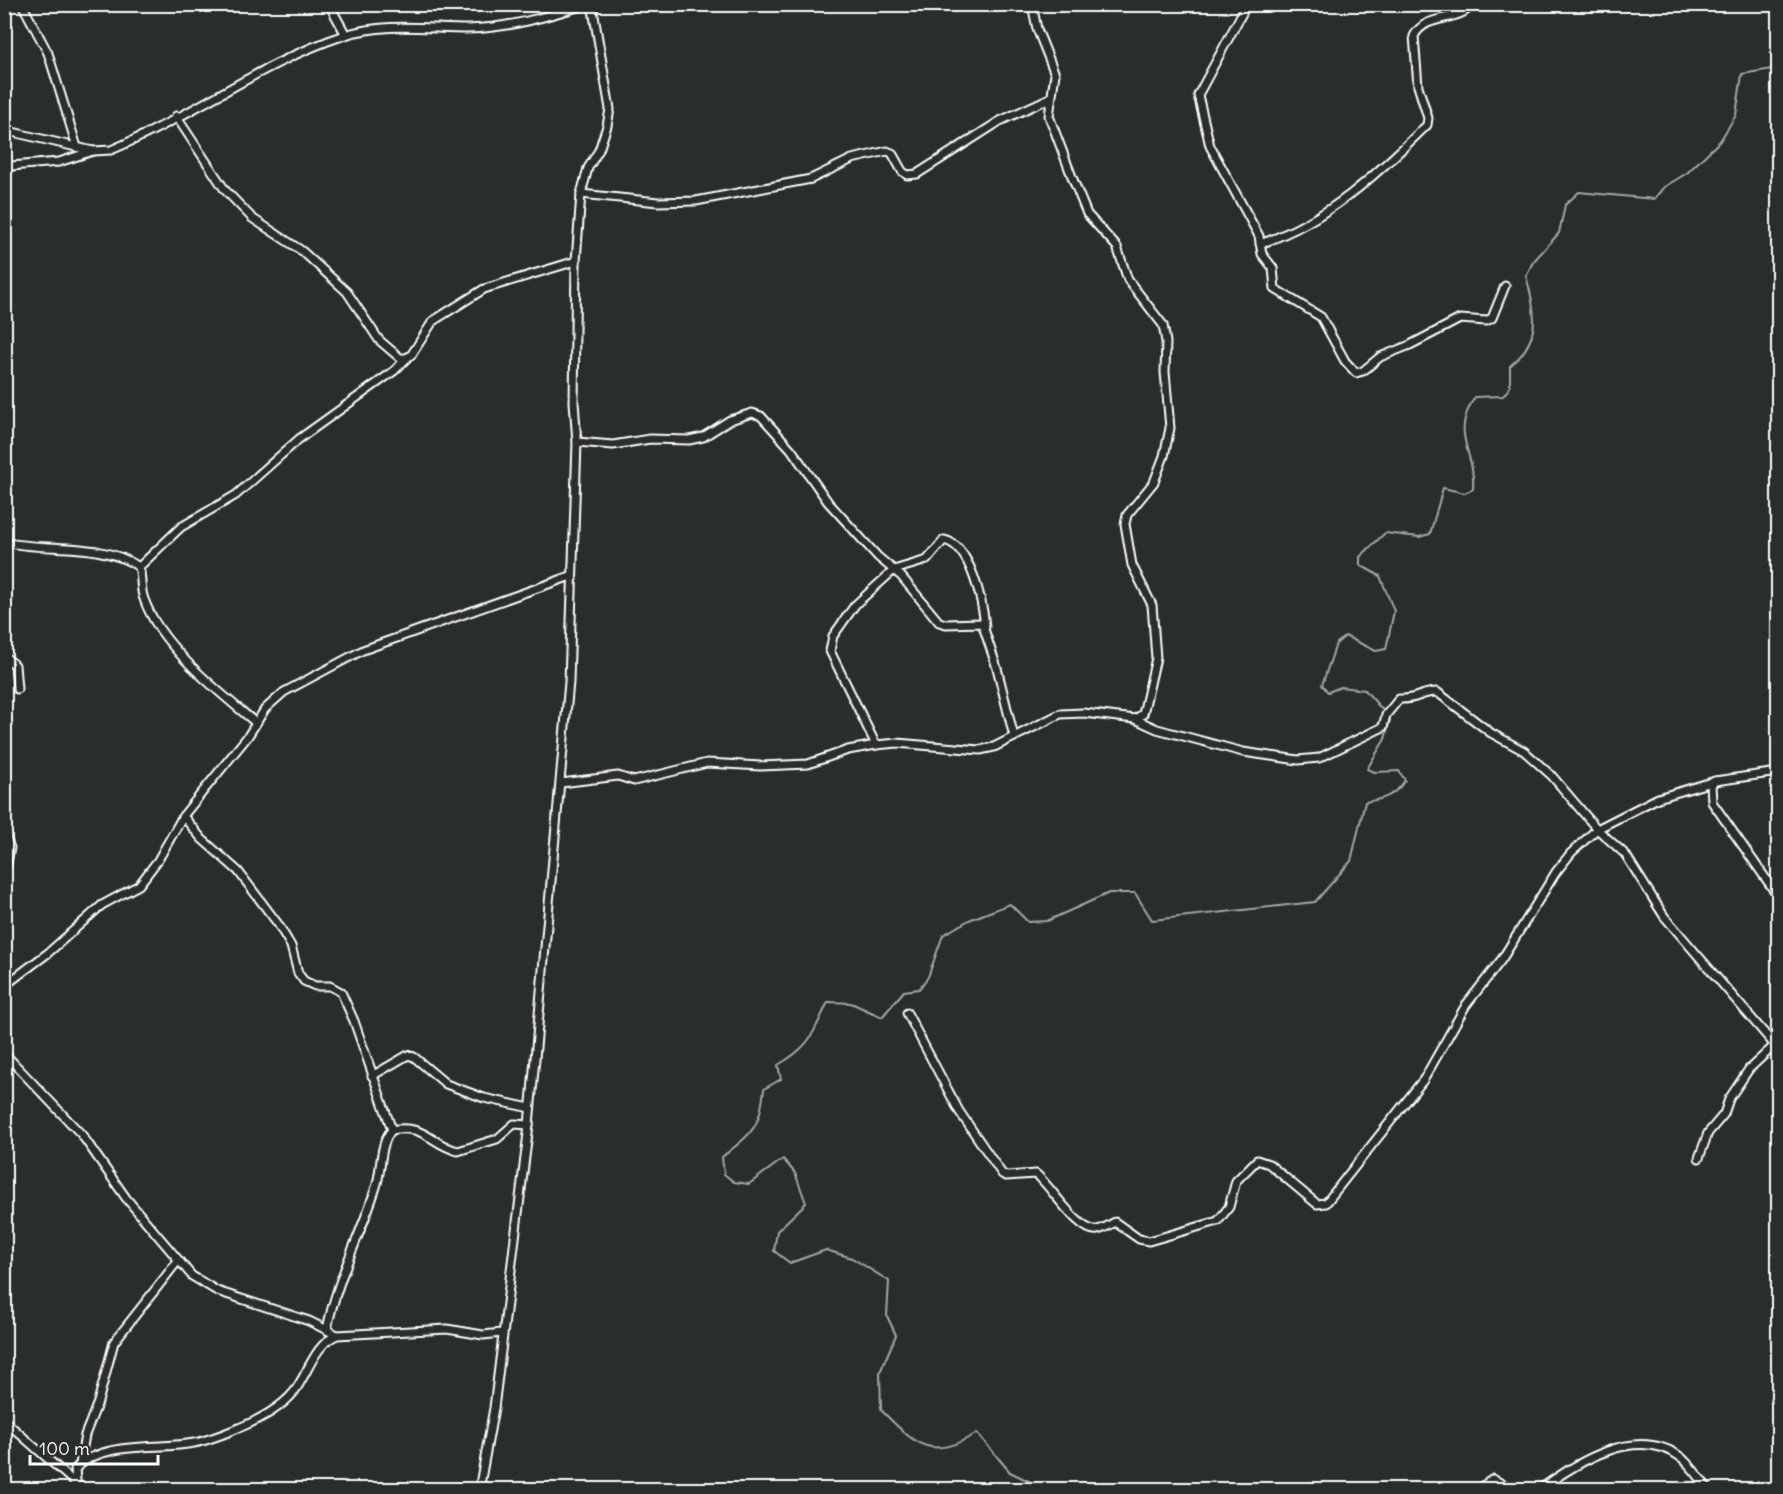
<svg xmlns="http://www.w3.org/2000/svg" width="1783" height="1494" font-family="Delius,sans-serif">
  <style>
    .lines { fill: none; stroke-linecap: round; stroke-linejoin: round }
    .stream { stroke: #a6a7a7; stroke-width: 2 }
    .street-casing { stroke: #fff; stroke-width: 11 }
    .street { stroke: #2a2d2e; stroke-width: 7 }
  </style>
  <rect width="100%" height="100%" fill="#2a2d2e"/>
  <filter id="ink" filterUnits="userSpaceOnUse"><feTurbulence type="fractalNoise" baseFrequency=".0167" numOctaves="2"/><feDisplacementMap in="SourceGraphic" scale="12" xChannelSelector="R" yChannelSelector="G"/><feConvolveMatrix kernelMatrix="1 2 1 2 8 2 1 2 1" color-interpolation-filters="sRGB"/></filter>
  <g filter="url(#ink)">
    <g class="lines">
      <!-- stream -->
      <g class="stream">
        <path d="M1385,713l-20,-23 -24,-3 -13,5 -6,-7 14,-41 9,-8 31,15 10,-2 8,-38 -14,-35 -20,-11v-8l25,-24 34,4 11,-3 13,-46 22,5 8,-4c3,-39 -24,-53 2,-92l28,-1 7,-9v-21c32,-26 26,-55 16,-90l7,-14 26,-29 6,-28 14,-13 75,7 10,-12 23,-14 33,-32 16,-26 6,-41 36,-6"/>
        <path d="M1047,1490l-37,-18 -33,-39c-48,29 -62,11 -96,-23l-1,-38 16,-37 -9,-19 2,-35 -37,-23 -26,-8 -36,13 -16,-12 3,-20 29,-28 -11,-30 -12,-14 -34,25 -15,-2 -10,-8 -2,-17c30,-24 38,-28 42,-68l17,-10 -3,-14c33,-19 34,-30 50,-63l23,1 31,14 22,-26 15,-2 9,-12 15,-42 26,-15 41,-16 18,18 19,-1 62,-28h26l17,27 163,-18 36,-41 14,-59c19,-3 30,-6 40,-22l-6,-9 -24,1 -8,-3 18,-30 5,-19 -2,-2"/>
      </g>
      <!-- street casing -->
      <g class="street-casing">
        <g id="street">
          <path d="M22,4l26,49 29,94"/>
          <path d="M329,4l17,31"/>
          <path d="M1247,4l-49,91 12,51 49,90 3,18 11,14 2,21 46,28 24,44 11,12 7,-2 17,-14 30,-12 50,-26 26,2 6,-3 13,-32"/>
          <path d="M176,116l49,74 27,28 50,33 45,41 32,48 21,18h7l5,-4 21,-33 51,-32 92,-28"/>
          <path d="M4,130l89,21 18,-1c80,-33 151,-88 234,-115 40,-13 82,-6 123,-6 42,-1 80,-13 120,-25"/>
          <path d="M4,175l7,-9 48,-4 34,-11"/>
          <path d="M581,194l77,8 38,-1 115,-22 41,-20 35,-8 5,2 10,18 5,4 10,-1 83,-53 50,-23"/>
          <path d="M1260,244c70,-25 115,-68 167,-119l1,-7 -10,-32 -4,-50c13,-24 43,-12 59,-32"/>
          <path d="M577,442l36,3 37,-6 39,1 14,-3 27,-17 22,-7 9,3 30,33 37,53 50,55 23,19 38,46 7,2 36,-1 15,45 17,69"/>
          <path d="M4,542c43,10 98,-1 135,25 3,11 1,22 5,32 16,47 75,93 112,124"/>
          <path d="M139,567l42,-40 55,-32 63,-56 95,-68 13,-13"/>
          <path d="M4,656l11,9 2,24"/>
          <path d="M1135,719l22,10 86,23 55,8 21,-2 64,-31 3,-12 13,-16c18,1 22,-7 38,-7l54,41 33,18 28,25 45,53 28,25 39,62 114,133"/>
          <path d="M876,745l-46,-94 3,-15 22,-31 39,-35 33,-10 17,-20c27,5 39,64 41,87"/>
          <path d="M1715,781l-4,4 1,17 66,94"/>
          <path d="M561,783l57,-7 16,5 73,-18 54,3 47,-2 40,-14 28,-5 21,-2 83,7 14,-3 66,-33 24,-1 51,6 8,-5 13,-56 -4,-53 -20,-40 -7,-41 2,-9 27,-33 10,-26 6,-28 -5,-56 1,-30 -3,-17 -35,-45 -11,-33 -30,-33 -13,-32 -25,-66 6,-42 -18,-45 -5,-25"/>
          <path d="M183,816l19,23 36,32 40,53 13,22 7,27 6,8 11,5h15l11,6 13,29 38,109"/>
          <path d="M4,832l6,16 -6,30"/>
          <path d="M4,986l44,-33 54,-48 37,-20 19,-25 25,-44 65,-80 17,-27 19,-17 79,-42 208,-74"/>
          <path d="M907,1013l52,98 43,63 4,2 30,-2c14,11 43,59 61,56 6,-1 13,-5 18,-8l24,17 10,2 69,-20 11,-14 7,-26 21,-21 12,4 48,40 9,-1 98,-124 42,-74 36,-46 54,-87 15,-19 26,-24 61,-31 57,-17 63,-9"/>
          <path d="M4,1053l78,82 44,63 66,78 25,15 92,30 28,14"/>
          <path d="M372,1076l36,-21 6,2 32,27 38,14 46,10"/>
          <path d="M1699,1158l9,-25 16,-19 5,-15 20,-30 26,-24"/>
          <path d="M327,1330c9,-50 34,-95 49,-143 6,-17 3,-44 16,-57 32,-7 40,15 66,21l39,-12 17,-15 15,1"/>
          <path d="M4,1420l79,70"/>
          <path d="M80,1464l5,-29 13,-33 16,-60 63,-80"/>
          <path d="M76,1480l-1,-11c28,-29 82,-19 119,-26 16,-3 32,-10 47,-16 18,-7 41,-20 53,-35 14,-19 21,-48 43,-57l110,-6 36,6 19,-2"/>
          <path d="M479,1490l15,-82 35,-283 40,-443 8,-240 -3,-40 2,-141 5,-67 7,-26 11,-18 8,-24 3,-17 -18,-105"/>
          <path d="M1476,1490l17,-11 21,11"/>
          <path d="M1539,1490c38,-28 98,-66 143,-32 10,9 19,21 27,32"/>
        </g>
      </g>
      <!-- street -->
      <use href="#street" class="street"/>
    </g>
  </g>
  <!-- margin -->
  <rect width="1783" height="1494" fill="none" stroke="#2a2d2e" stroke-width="24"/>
  <rect x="12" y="12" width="1759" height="1470" fill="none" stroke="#fff" stroke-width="2" filter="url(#ink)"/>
  <!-- scale -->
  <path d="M30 1455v9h128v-9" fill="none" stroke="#ffffff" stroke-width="3"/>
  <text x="39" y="1455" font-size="18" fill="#ffffff" stroke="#2a2d2e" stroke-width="4.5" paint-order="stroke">100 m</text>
</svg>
